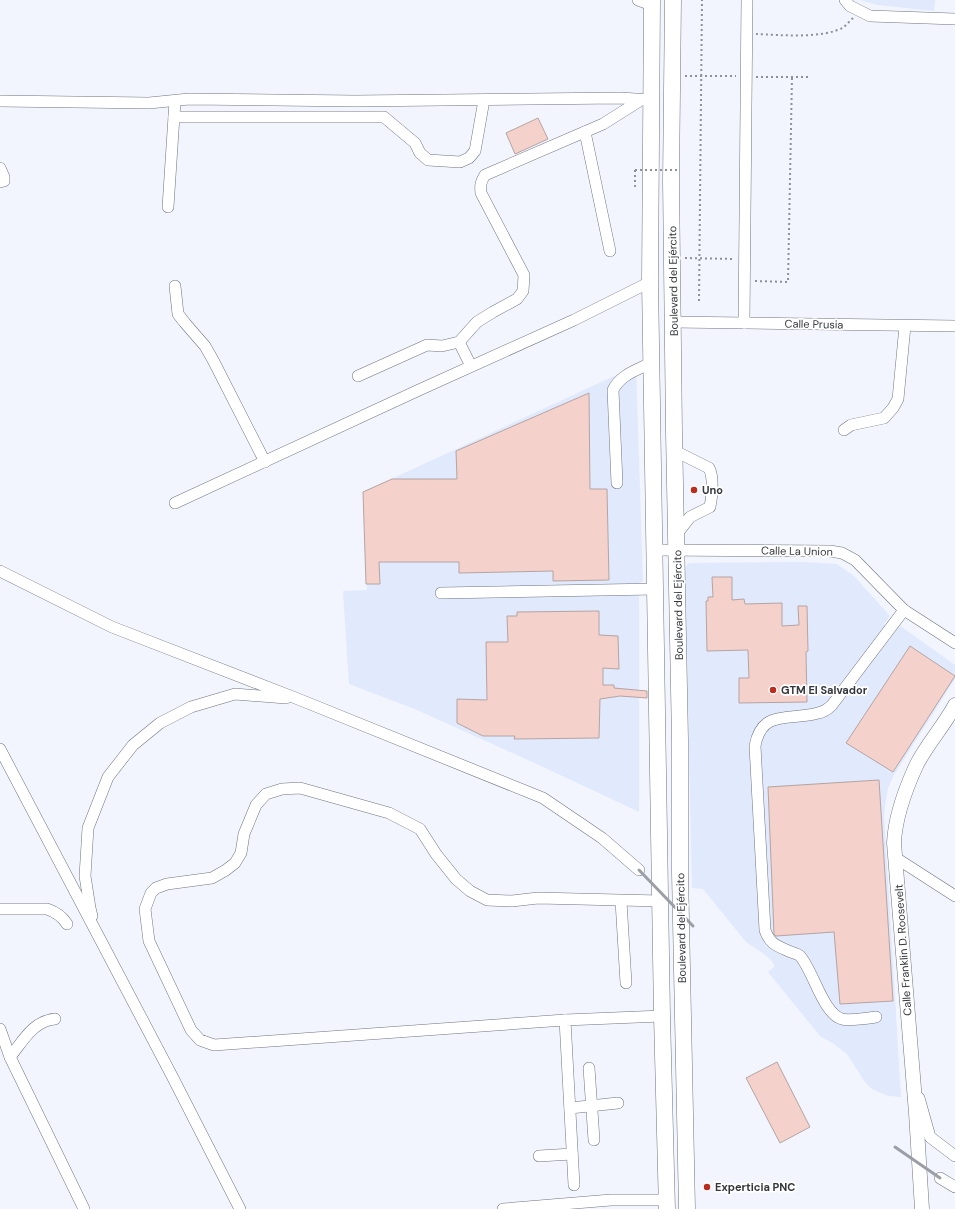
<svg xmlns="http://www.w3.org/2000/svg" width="955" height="1209" font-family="'DM Sans',sans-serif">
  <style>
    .built { fill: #e1e9fd }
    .building { fill: #f5d1cb; stroke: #b4a4a2 }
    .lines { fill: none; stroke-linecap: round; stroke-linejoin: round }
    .minor-casing { stroke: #707480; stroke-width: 12 }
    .major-casing { stroke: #707480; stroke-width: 15 }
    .highway-casing { stroke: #707480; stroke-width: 17 }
    .path { stroke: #8e9097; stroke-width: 2; stroke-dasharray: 2 3; stroke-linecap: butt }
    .minor { stroke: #fff; stroke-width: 11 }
    .major { stroke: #fff; stroke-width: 14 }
    .highway { stroke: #fff; stroke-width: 16 }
    .rail { stroke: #9b9ea5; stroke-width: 3 }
    .path-bridge { stroke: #8e9097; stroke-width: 2; stroke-dasharray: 2 3; stroke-linecap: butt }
    .poi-dot { fill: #b92c1e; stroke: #fff; stroke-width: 1.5 }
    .labels { text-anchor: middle; stroke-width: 3.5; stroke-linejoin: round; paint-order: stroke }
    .street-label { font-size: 11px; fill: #35373c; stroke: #fff }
    .poi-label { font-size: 11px; font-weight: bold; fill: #35373c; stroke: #fff; text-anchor: start }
  </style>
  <rect width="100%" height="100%" fill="#f2f5fd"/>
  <!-- built -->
  <g class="built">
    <path d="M860,0h75l-1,11 -57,-6z"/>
    <path d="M636,366l7,216 -4,1v229l-98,-46 -124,-56 -68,-26 -6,-93 24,-1 -4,-98z"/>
    <path d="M804,562l33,2 7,5 10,7 36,40 -6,8 10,9 5,-8 56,40v14l-61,96 -6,13 -2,12 -2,15 17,282 -12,-1 -8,-3 -9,-4 -7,-7 -18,-28 -13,-10 -14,-8 -52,-64 7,-6 -4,-6 -7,-6 -18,-12 -43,-53 -11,-1 -7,-320 2,-4 4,-1z"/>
  </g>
  <!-- building -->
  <g class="building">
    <path d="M538,118l10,21 -33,15 -9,-21z"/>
    <path d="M589,393l1,96h17l2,91 -56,1v-10l-94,2v-11h-80l1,22h-14l-3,-92 29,-13h65l-1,-28z"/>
    <path d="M712,577h20v23l12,-1 1,5 37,-1v23l17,-1 -1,-19h9l1,45 -2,1 1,50 -68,1v-25h10l-1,-28 -41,1 -1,-50h2v-4h5z"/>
    <path d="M599,611v24l19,1 1,33 -16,-1v17h11v3l33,3v7l-27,-2 -20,3 -1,39 -85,1 1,-3h-32l-26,-13v-24l30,1 -1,-58h22l-1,-26h10v-4z"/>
    <path d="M910,646l45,30 -62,96 -47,-29z"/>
    <path d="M879,780l14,221 -53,3 -6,-72 -58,4 -2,-2 -6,-147z"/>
    <path d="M777,1062l33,65 -30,16 -34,-65z"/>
  </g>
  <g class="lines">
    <!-- minor casing -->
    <g class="minor-casing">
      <g id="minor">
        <path d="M638,0l14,5"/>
        <path d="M845,0l5,6 20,10 85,3"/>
        <path d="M0,101l149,2 40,-4 166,2 265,-3 31,2"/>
        <path d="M174,117h210l31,26 5,10 8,7 32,2 9,-4 6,-7 9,-51"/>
        <path d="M585,132l25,119"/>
        <path d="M0,168l4,9v4l-4,1"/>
        <path d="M168,207l7,-106"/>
        <path d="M175,286l3,28 7,9 20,23 8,14 52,102"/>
        <path d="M673,322l282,4"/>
        <path d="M744,323l3,-323"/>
        <path d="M459,342l12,24"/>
        <path d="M358,376l69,-31 15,1 17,-4 18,-20 16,-10 24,-13 6,-8 1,-16 -43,-82c-1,-8 0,-12 4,-18l118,-51 38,-24"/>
        <path d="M844,430l7,-5 33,-7 9,-10 5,-9 7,-73"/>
        <path d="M617,483l-4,-93c7,-15 24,-20 38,-27"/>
        <path d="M175,503l244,-113 155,-70 76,-38"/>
        <path d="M676,535l14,-18 20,-10c2,-10 4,-30 -1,-39l-28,-14"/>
        <path d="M654,550l176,1 12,2 13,7 49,50 51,33"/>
        <path d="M0,571l112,56 186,72 245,99 59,40 37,32"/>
        <path d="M441,593l214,-4"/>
        <path d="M0,749l172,327 68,133"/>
        <path d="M896,858l59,38"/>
        <path d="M621,901l5,82"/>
        <path d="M0,909h47c9,3 15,7 20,15"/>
        <path d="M92,916l-2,-8 -5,-32 3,-48 20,-51 25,-32 27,-22 31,-16 44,-13 51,4"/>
        <path d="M876,1017c-7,1 -28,4 -34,2 -19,-5 -29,-49 -42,-63 -2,-2 -6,-3 -9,-4 -13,-6 -21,-7 -26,-22l-10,-184c7,-38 36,-25 63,-33 6,-1 10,-4 14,-8l72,-95"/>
        <path d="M565,1020l-351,25 -14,-5 -9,-10 -42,-89 -4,-32 6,-16 5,-5 11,-4 45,-6 14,-8 9,-7 6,-10 3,-19 12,-29 10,-11 16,-5 18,-1 89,25 31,16 16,25 20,25 14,12 17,9 25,1 26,-3 122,3"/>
        <path d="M0,1029l10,28 74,152"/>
        <path d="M10,1057c13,-16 23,-36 45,-38"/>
        <path d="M589,1068l5,72"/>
        <path d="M919,1098l11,39 25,19"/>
        <path d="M570,1108l48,-5"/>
        <path d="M539,1156l33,-2"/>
        <path d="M940,1178l15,9"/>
        <path d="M574,1185l-9,-165 97,-4"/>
        <path d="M503,1209l108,-9h56"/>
      </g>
    </g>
    <!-- major casing -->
    <g class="major-casing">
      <path id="major" d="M922,1209l-6,-96 -22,-270c1,-24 12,-55 22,-77 10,-21 28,-40 39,-61"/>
    </g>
    <!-- highway casing -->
    <g class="highway-casing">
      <g id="highway">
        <path d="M652,0l-2,282 12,734 5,193"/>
        <path d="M673,0l-2,181 3,251 6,308v133l7,336"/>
      </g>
    </g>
    <!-- path -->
    <g class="path">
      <path d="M756,34c24,1 68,5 88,-7 3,-3 6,-6 9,-9"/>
      <path d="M685,76h51"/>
      <path d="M756,77h55"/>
      <path d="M635,170v16h4"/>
      <path d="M685,258l49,1"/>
      <path d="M755,281l33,1 4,-205"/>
      <path d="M699,301l3,-301"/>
    </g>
    <!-- minor -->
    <use href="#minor" class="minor"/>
    <!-- major -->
    <use href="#major" class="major"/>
    <!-- highway -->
    <use href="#highway" class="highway"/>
    <!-- rail -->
    <g class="rail">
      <path d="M639,870l54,56"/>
      <path d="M895,1147l45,31"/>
    </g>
    <!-- path-bridge -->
    <path class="path-bridge" d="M635,170h43"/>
  </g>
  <!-- markers -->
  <g class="poi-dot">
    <circle cx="694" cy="490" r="4"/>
    <circle cx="773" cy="690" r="4"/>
    <circle cx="707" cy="1187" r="4"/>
  </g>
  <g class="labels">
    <!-- street labels -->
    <g class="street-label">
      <text transform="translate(673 281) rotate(-91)" y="4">Boulevard del Ejército</text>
      <text transform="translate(814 324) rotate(1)" y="4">Calle Prusia</text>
      <text transform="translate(797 551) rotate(1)" y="4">Calle La Union</text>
      <text transform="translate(678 605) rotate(-91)" y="4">Boulevard del Ejército</text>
      <text transform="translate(681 928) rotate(-91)" y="4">Boulevard del Ejército</text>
      <text transform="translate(903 950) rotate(-94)" y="4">Calle Franklin D. Roosevelt</text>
    </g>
    <!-- poi labels -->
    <g class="poi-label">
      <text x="702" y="494">Uno</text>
      <text x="781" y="694">GTM El Salvador</text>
      <text x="715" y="1191">Experticia PNC</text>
    </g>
  </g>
</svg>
